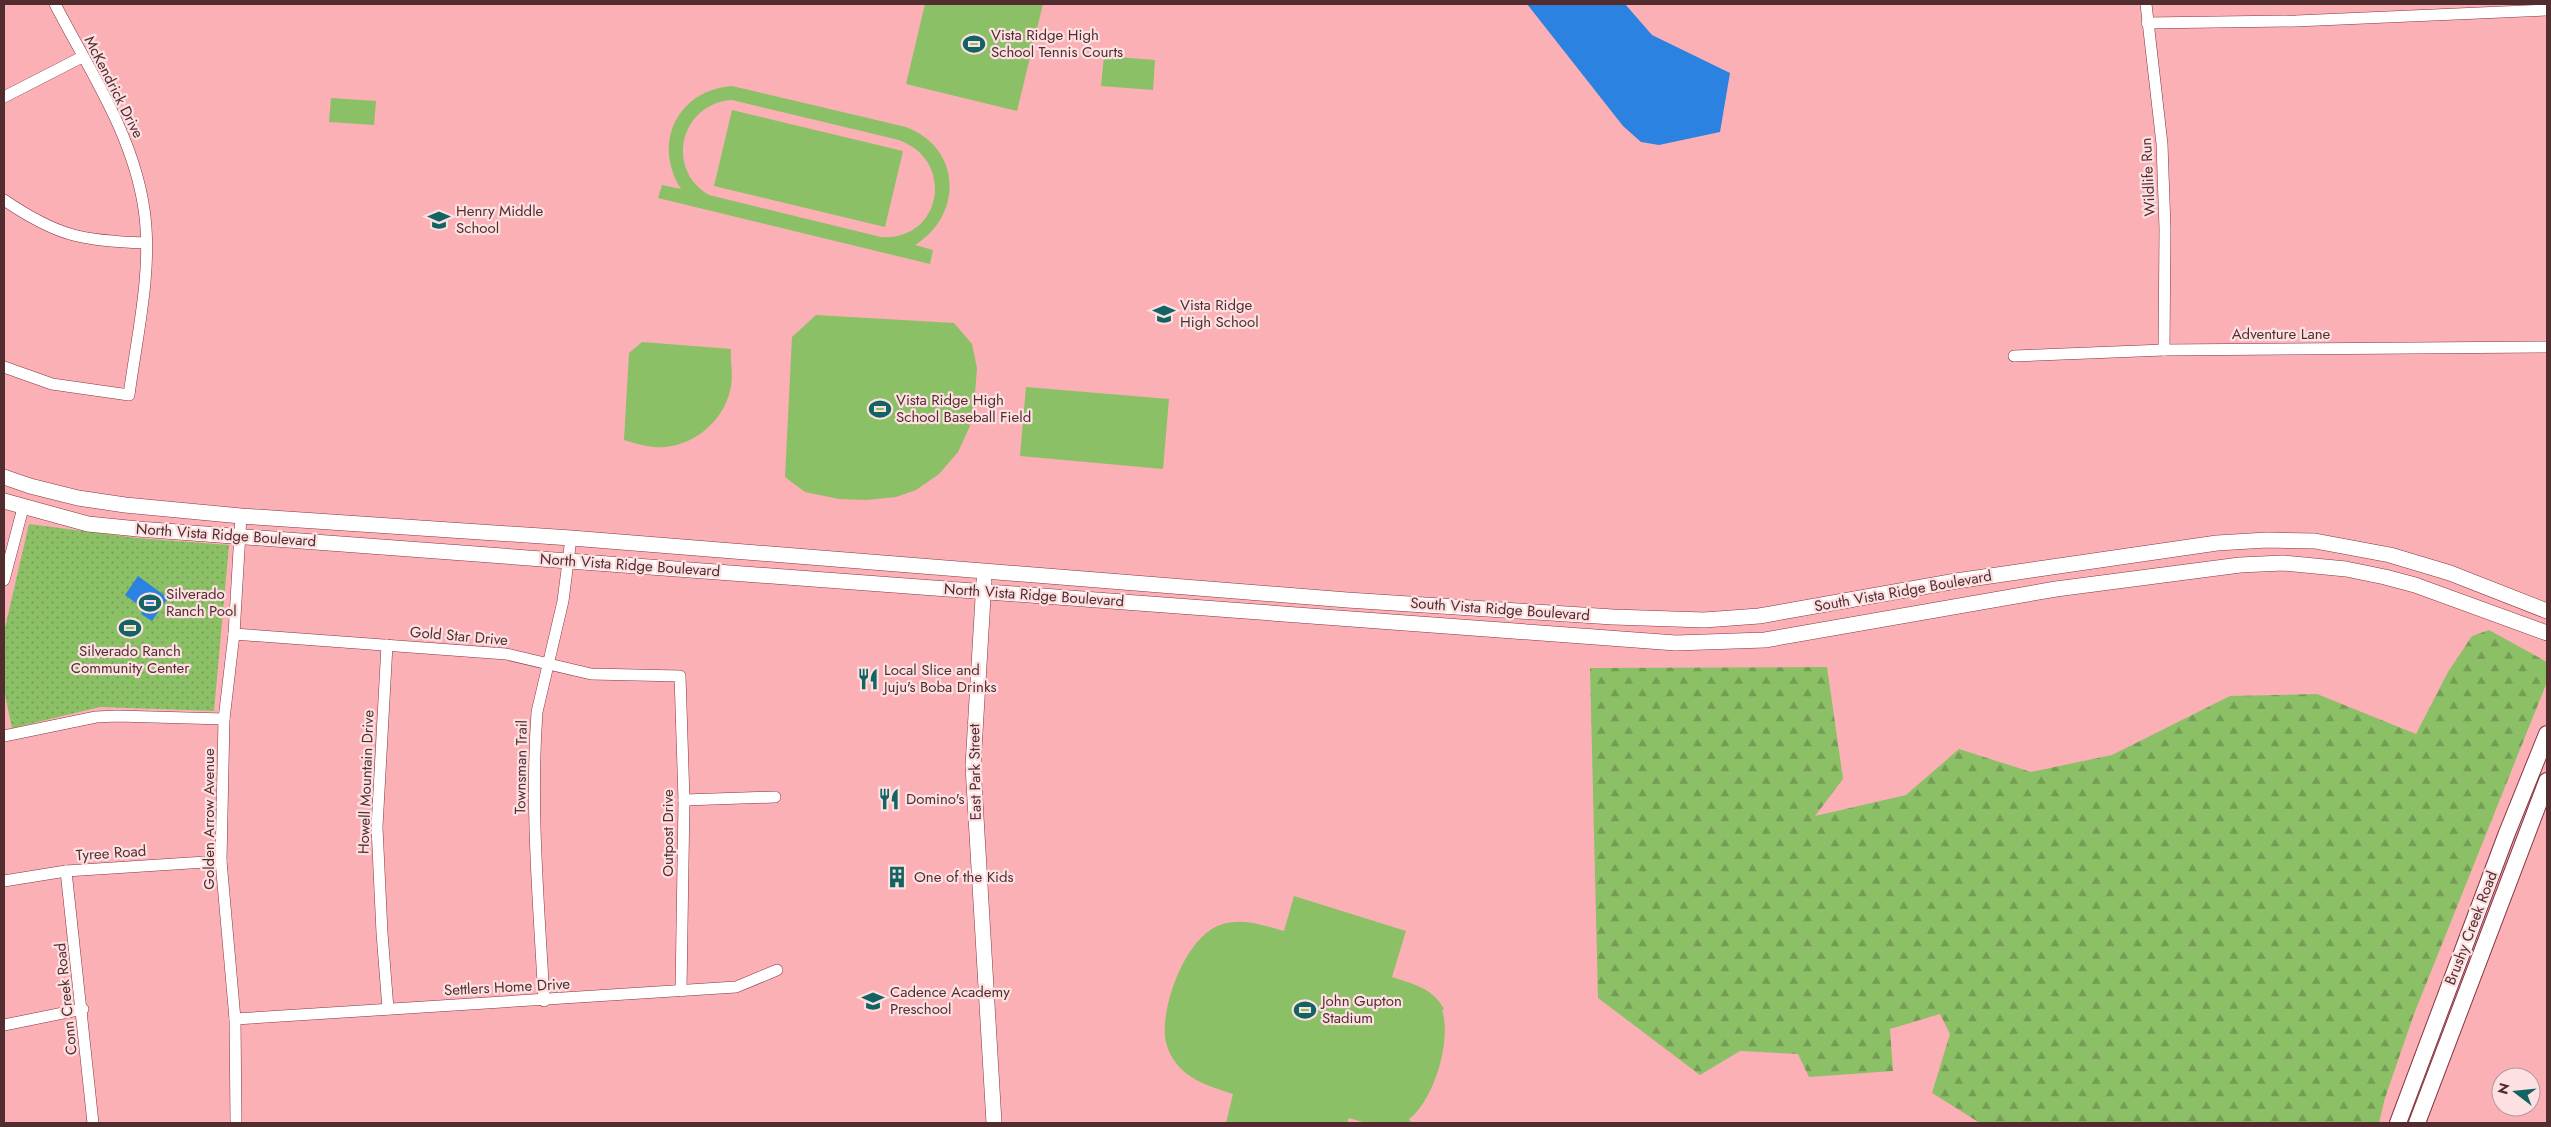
<svg xmlns="http://www.w3.org/2000/svg" width="2551" height="1127" font-family="Jost,sans-serif">
  <style>
    .forest { fill: url(#forest-firs) }
    .park { fill: url(#park-dots) }
    .pitch { fill: #8bc066; fill-rule: evenodd }
    .water { fill: #2b82e0 }
    .lines { fill: none; stroke-linecap: round; stroke-linejoin: round }
    .minor-casing { stroke: #853541; stroke-width: 12 }
    .tertiary-casing { stroke: #853541; stroke-width: 16 }
    .secondary-casing { stroke: #853541; stroke-width: 18 }
    .minor { stroke: #fff; stroke-width: 11 }
    .tertiary { stroke: #fff; stroke-width: 15 }
    .secondary { stroke: #fff; stroke-width: 16 }
    .labels { text-anchor: middle; stroke-width: 4.5; stroke-linejoin: round; paint-order: stroke }
    .poi-label { font-size: 15px; fill: #522d30; stroke: #fde0e1; text-anchor: start }
    .street-label { font-size: 15px; fill: #522d30; stroke: #fde0e1 }
  </style>
  <defs>
    <pattern id="forest-firs" width="22" height="20" patternUnits="userSpaceOnUse" patternTransform="scale(1.25)"><rect width="22" height="20" fill="#8bc066"/><path d="M5 1l3.5 6h-7zM16 11l3.5 6h-7z" fill="#749c54"/></pattern>
    <pattern id="park-dots" width="8" height="8" patternUnits="userSpaceOnUse" patternTransform="scale(1.25)"><rect width="8" height="8" fill="#8bc066"/><path d="M2 2h.1M6 6h.1" fill="none" stroke="#749c54" stroke-width="1.8" stroke-linecap="round"/></pattern>
  </defs>
  <rect width="100%" height="100%" fill="#fbb0b6"/>
  <!-- forest -->
  <path class="forest" d="M2489,630l58,32v20l-133,332 -29,84 -6,25h-399l-48,-30 18,-59 -10,-20 -50,15 3,42 -84,6 -11,-23 -58,-3 -40,24 -102,-77 -8,-330 237,-1 16,112 -28,37 91,-21 53,-46 72,23 81,-17 118,-59 87,-2 99,40 32,-62 24,-36z"/>
  <!-- park -->
  <path class="park" d="M29,524l108,14 92,7 -15,166 -114,-4 -88,21 -8,-38v-58z"/>
  <!-- pitch -->
  <g class="pitch">
    <path d="M925,4h118l-26,107 -111,-27z"/>
    <path d="M1104,56l51,4 -2,30 -52,-4z"/>
    <path d="M732,86l174,41c56,21 57,88 9,118l18,5 -3,14 -272,-66 4,-13 19,4c-29,-45 -4,-99 51,-103zM732,100l163,39c61,17 49,102 -14,98l-172,-42c-45,-26 -28,-92 23,-95z"/>
    <path d="M331,98l45,3 -2,24 -45,-3z"/>
    <path d="M732,110l171,41 -18,76 -171,-41z"/>
    <path d="M816,315l138,8 18,21 5,24 -2,25 -5,33 -12,26 -19,22 -23,16 -20,7 -30,3 -27,-1 -34,-7 -20,-15 7,-140z"/>
    <path d="M642,342l89,7c-1,14 3,28 -1,42 -8,33 -41,59 -76,56 -10,-1 -20,-4 -30,-7l5,-87z"/>
    <path d="M1026,387l143,12 -6,70 -143,-13z"/>
    <path d="M117,610l30,21 -9,12 -30,-20z"/>
    <path d="M1294,896l112,35 -14,46c21,7 41,11 52,32l-2,1c10,30 -8,90 -33,109l2,3 -45,1 -17,-5 -2,5h-121l7,-29c-22,-7 -49,-15 -61,-37 -3,-5 -7,-15 -7,-21 -3,-33 21,-99 55,-111 21,-8 43,0 64,6z"/>
  </g>
  <!-- water -->
  <g class="water">
    <path d="M1527,4h98l27,31 78,38 -10,59 -61,13 -18,-3 -18,-16z"/>
    <path d="M138,576l30,22 -16,23 -11,-7 3,-5 -19,-14z"/>
  </g>
  <g class="lines">
    <!-- minor casing -->
    <g class="minor-casing">
      <g id="minor">
        <path d="M2146,4l16,140 3,85 -1,121"/>
        <path d="M2147,23l149,-2 251,-11"/>
        <path d="M4,97l78,-40"/>
        <path d="M4,200c53,36 78,41 141,43"/>
        <path d="M2014,356l150,-6 383,-3"/>
        <path d="M4,367l48,17 77,11c8,-60 24,-126 15,-186 -11,-75 -55,-139 -89,-205"/>
        <path d="M4,580l19,-72"/>
        <path d="M234,634l272,20 85,20 89,2 4,124 -3,191"/>
        <path d="M387,645l-10,182 5,106 6,76"/>
        <path d="M4,736l92,-19 21,-1 107,3"/>
        <path d="M684,800l91,-3"/>
        <path d="M66,871l27,252"/>
        <path d="M4,881l62,-10 155,-10"/>
        <path d="M544,1001c-5,-96 -14,-192 -7,-289l26,-111 8,-63"/>
        <path d="M235,1019l501,-32 41,-17"/>
        <path d="M4,1025l79,-16"/>
        <path d="M236,1123l-1,-104 -14,-158 3,-142 10,-85 7,-118"/>
      </g>
    </g>
    <!-- tertiary casing -->
    <g class="tertiary-casing">
      <g id="tertiary">
        <path d="M4,477l26,9 48,12 47,7 116,11 330,22 776,62 266,17 91,3 55,-4 197,-35 261,-38 50,-3 48,1 75,14 60,18 97,38"/>
        <path d="M4,501l84,23 50,5 1538,114 89,-3 291,-51 184,-24 43,-2 63,6 39,8 30,8 132,48"/>
        <path d="M984,581l-11,185 21,357"/>
      </g>
    </g>
    <!-- secondary casing -->
    <g class="secondary-casing">
      <g id="secondary">
        <path d="M2398,1123l109,-290 40,-99"/>
        <path d="M2417,1123l130,-342"/>
      </g>
    </g>
    <!-- minor -->
    <use href="#minor" class="minor"/>
    <!-- tertiary -->
    <use href="#tertiary" class="tertiary"/>
    <!-- secondary -->
    <use href="#secondary" class="secondary"/>
  </g>
  <!-- icons -->
  <defs>
    <g id="stadium-bare" transform="scale(1.725)"><path d="M0-5a6.5 5 0 1 0 0 10a6.5 5 0 1 0 0-10ZM-3.5-1.8h7v3.6h-7Z" fill="#126362" stroke="#fde0e1" stroke-width="2.5" paint-order="stroke"/></g>
    <g id="school-bare" transform="scale(1.725)"><path d="M0-5L7-2L0 1L-7-2ZM-4 1L0 2.5L4 1V4Q0 6-4 4Z" fill="#126362" stroke="#fde0e1" stroke-width="2.5" paint-order="stroke"/></g>
    <g id="restaurant-bare" transform="scale(1.725)"><path d="M-5-6h1v4h1v-4h1v4h1v-4h1v5L-1.5 .5V6h-2V.5L-5-1ZM5-6V6H3V1.5H1.5Q1.5-4 5-6Z" fill="#126362" stroke="#fde0e1" stroke-width="2.5" paint-order="stroke"/></g>
    <g id="building-bare" transform="scale(1.725)"><path d="M-4-6H4V6H1V3H-1V6H-4ZM-2.5-4.3h1.7v1.8h-1.7ZM.8-4.3h1.7v1.8H.8ZM-2.5-1h1.7V.8h-1.7ZM.8-1h1.7V.8H.8Z" fill="#126362" stroke="#fde0e1" stroke-width="2.5" paint-order="stroke"/></g>
  </defs>
  <g fill-rule="evenodd">
    <use href="#stadium-bare" x="974" y="44"/>
    <use href="#school-bare" x="439" y="220"/>
    <use href="#school-bare" x="1164" y="314"/>
    <use href="#stadium-bare" x="880" y="409"/>
    <use href="#stadium-bare" x="150" y="603"/>
    <use href="#stadium-bare" x="130" y="628"/>
    <use href="#restaurant-bare" x="868" y="679"/>
    <use href="#restaurant-bare" x="889" y="799"/>
    <use href="#building-bare" x="897" y="877"/>
    <use href="#school-bare" x="873" y="1001"/>
    <use href="#stadium-bare" x="1305" y="1010"/>
  </g>
  <g class="labels">
    <!-- poi labels -->
    <g class="poi-label">
      <text x="991" y="40">Vista Ridge High<tspan x="991" dy="17">School Tennis Courts</tspan></text>
      <text x="456" y="216">Henry Middle<tspan x="456" dy="17">School</tspan></text>
      <text x="1180" y="310">Vista Ridge<tspan x="1180" dy="17">High School</tspan></text>
      <text x="896" y="405">Vista Ridge High<tspan x="896" dy="17">School Baseball Field</tspan></text>
      <text x="166" y="599">Silverado<tspan x="166" dy="17">Ranch Pool</tspan></text>
      <text x="130" y="656" text-anchor="middle">Silverado Ranch<tspan x="130" dy="17">Community Center</tspan></text>
      <text x="884" y="675">Local Slice and<tspan x="884" dy="17">Juju's Boba Drinks</tspan></text>
      <text x="906" y="804">Domino's</text>
      <text x="914" y="882">One of the Kids</text>
      <text x="890" y="997">Cadence Academy<tspan x="890" dy="17">Preschool</tspan></text>
      <text x="1322" y="1006">John Gupton<tspan x="1322" dy="17">Stadium</tspan></text>
    </g>
    <!-- street labels -->
    <g class="street-label">
      <text transform="translate(114 87) rotate(63)" y="5">McKendrick Drive</text>
      <text transform="translate(2148 177) rotate(-93)" y="5">Wildlife Run</text>
      <text x="2281" y="339">Adventure Lane</text>
      <text transform="translate(226 535) rotate(4)" y="5">North Vista Ridge Boulevard</text>
      <text transform="translate(630 565) rotate(4)" y="5">North Vista Ridge Boulevard</text>
      <text transform="translate(1903 591) rotate(-10)" y="5">South Vista Ridge Boulevard</text>
      <text transform="translate(1034 595) rotate(4)" y="5">North Vista Ridge Boulevard</text>
      <text transform="translate(1500 609) rotate(4)" y="5">South Vista Ridge Boulevard</text>
      <text transform="translate(459 636) rotate(5)" y="5">Gold Star Drive</text>
      <text transform="translate(521 767) rotate(-89)" y="5">Townsman Trail</text>
      <text transform="translate(975 772) rotate(-91)" y="5">East Park Street</text>
      <text transform="translate(366 782) rotate(-88)" y="5">Howell Mountain Drive</text>
      <text transform="translate(209 819) rotate(-90)" y="5">Golden Arrow Avenue</text>
      <text transform="translate(668 833) rotate(-90)" y="5">Outpost Drive</text>
      <text transform="translate(111 853) rotate(-4)" y="5">Tyree Road</text>
      <text transform="translate(2471 928) rotate(-69)" y="5">Brushy Creek Road</text>
      <text transform="translate(507 987) rotate(-3)" y="5">Settlers Home Drive</text>
      <text transform="translate(66 999) rotate(-96)" y="5">Conn Creek Road</text>
    </g>
  </g>
  <!-- border -->
  <rect width="2551" height="1127" fill="none" stroke="#522d30" stroke-width="10"/>
  <!-- north arrow -->
  <g transform="translate(2516 1092) rotate(286)"><circle r="24" fill="#fde0e1" stroke="#b9989a"/>
  <path d="M0-4L9 19L0 12L-9 19Z" fill="#126362"/>
  <text y="-8" font-size="14" font-weight="bold" text-anchor="middle" fill="#522d30">N</text>
  </g>
</svg>
